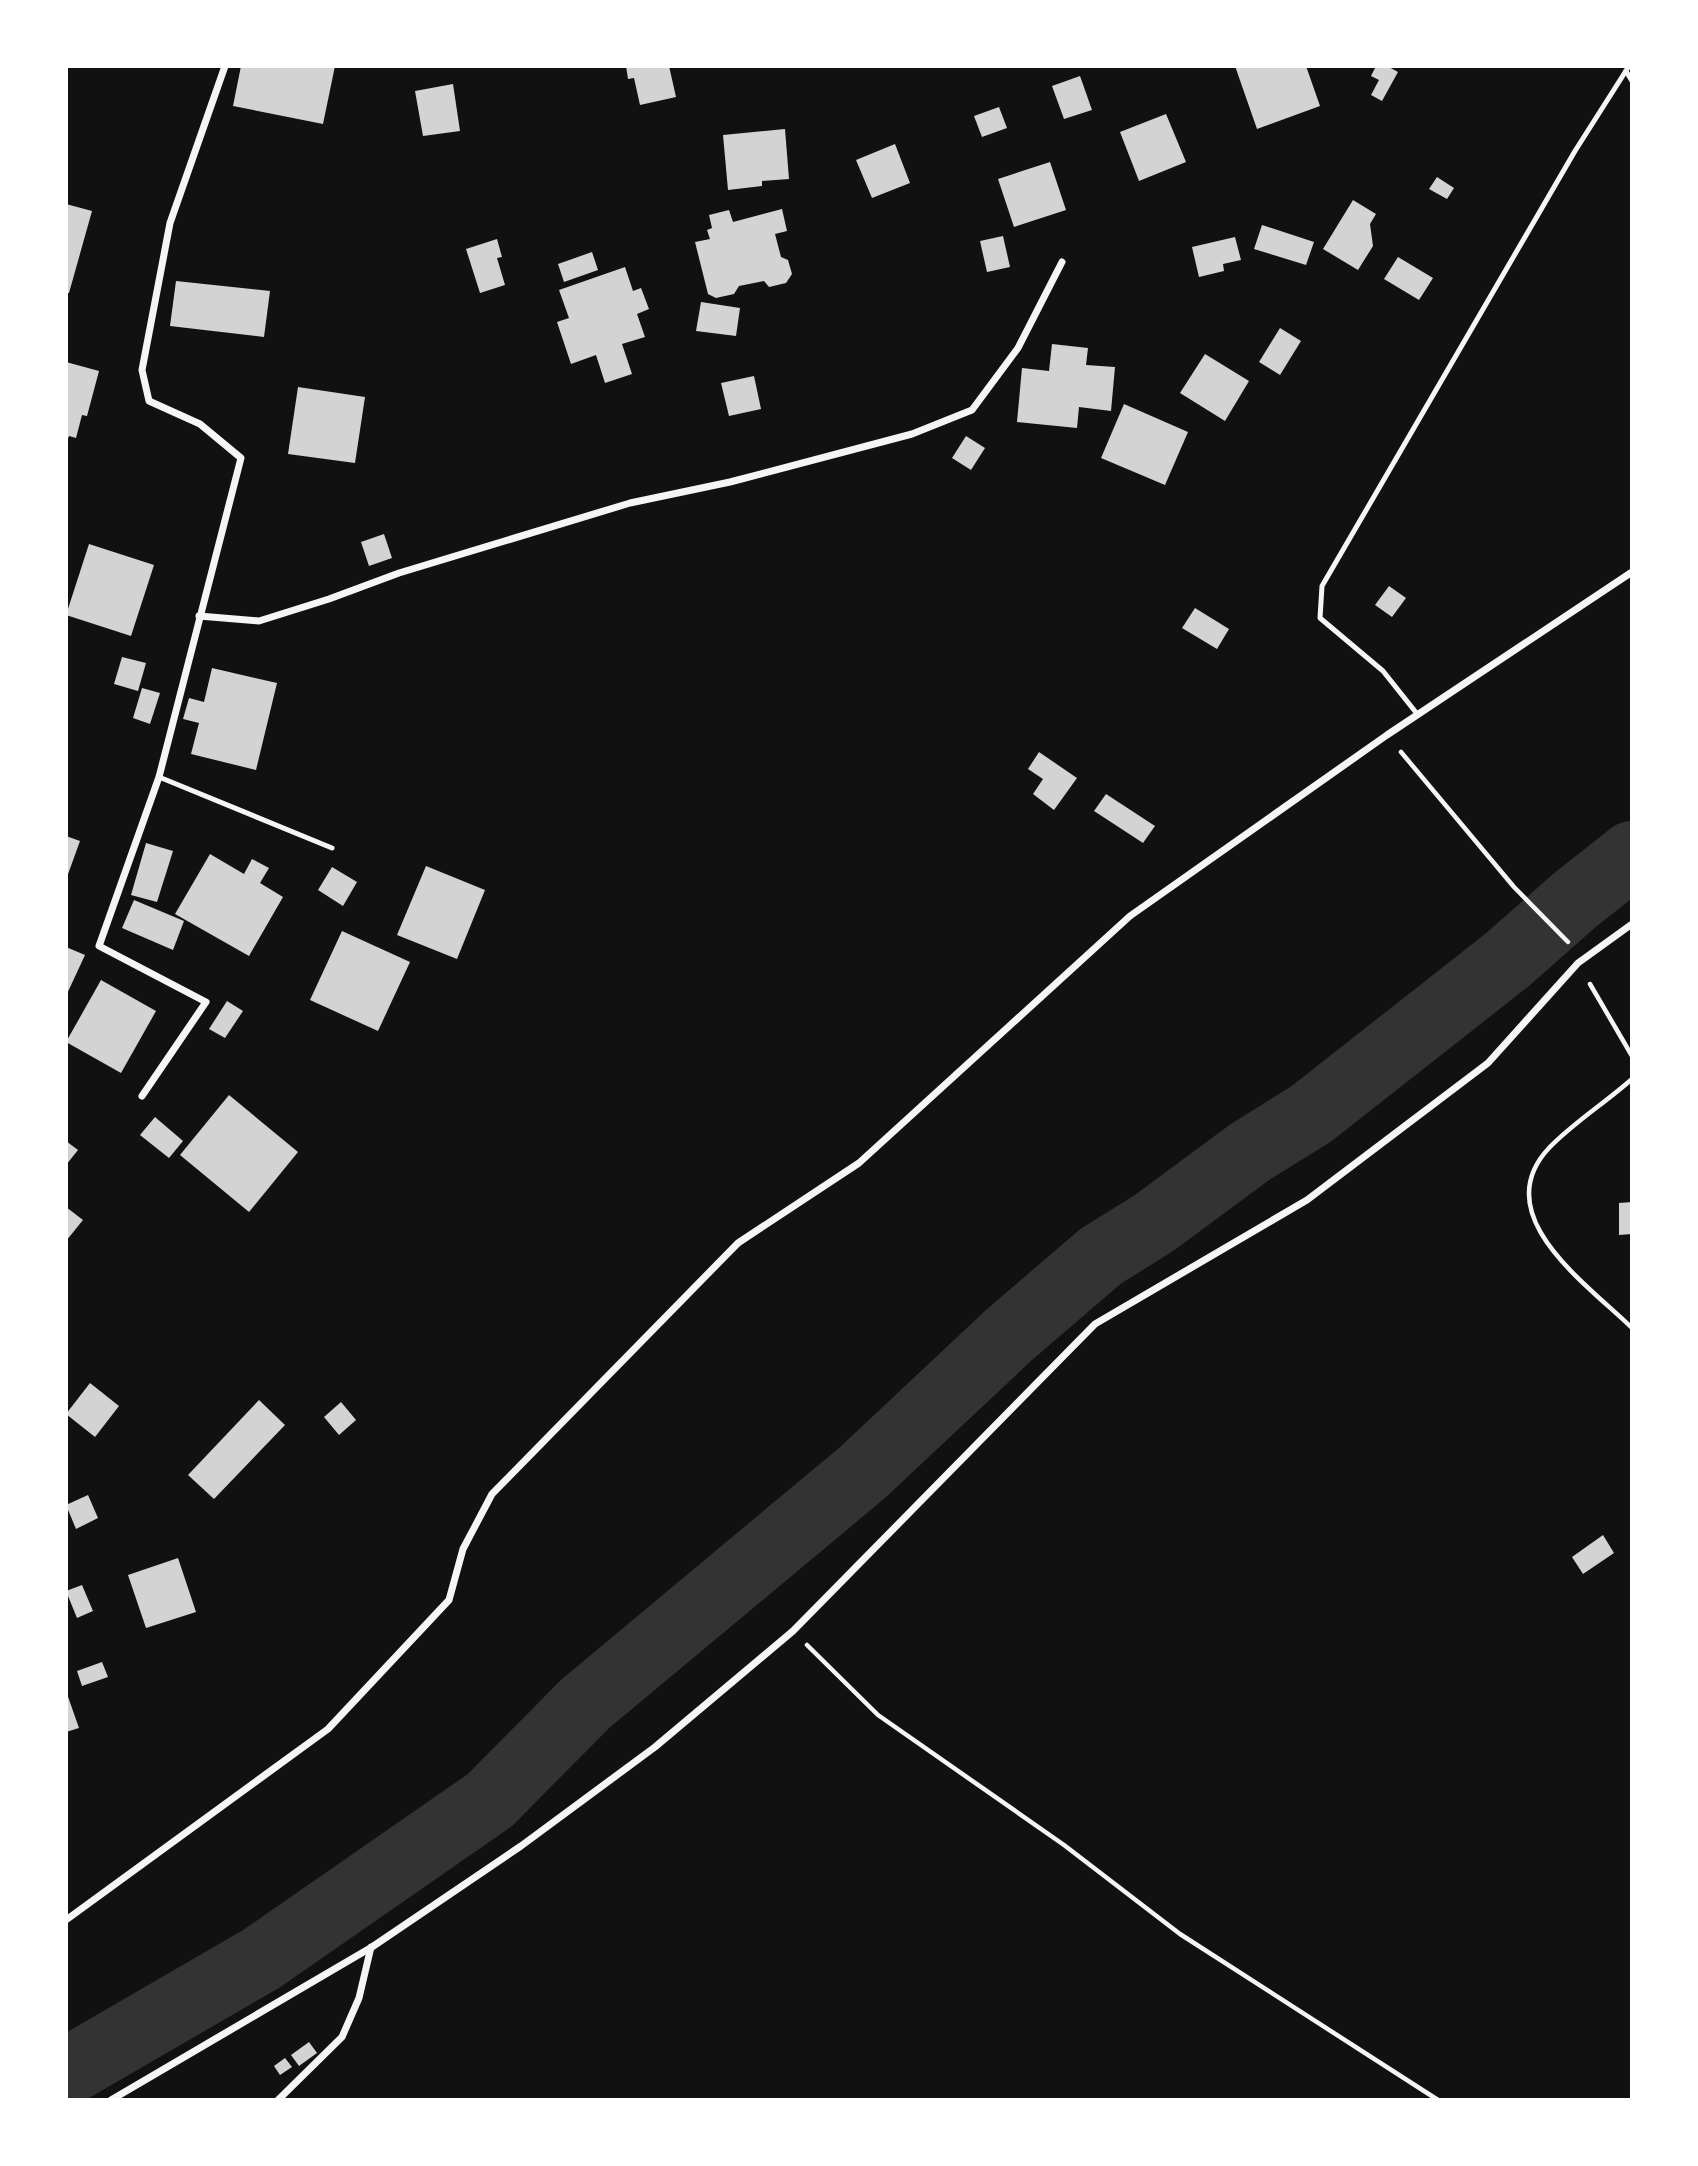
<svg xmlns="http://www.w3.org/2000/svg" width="1698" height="2166" font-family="Raleway,sans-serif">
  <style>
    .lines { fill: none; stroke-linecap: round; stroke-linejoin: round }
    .river { stroke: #333; stroke-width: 68 }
    .building { fill: #d3d3d3 }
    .path { stroke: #f5f5f5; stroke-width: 4.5 }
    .service { stroke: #f5f5f5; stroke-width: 5 }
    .minor { stroke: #f5f5f5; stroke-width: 7 }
  </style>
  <rect width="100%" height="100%" fill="#111"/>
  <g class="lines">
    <!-- river -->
    <path class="river" d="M66,2072l195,-113 229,-159 95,-96 277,-231 147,-138 92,-79 53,-33 96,-71 61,-38 196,-154 68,-60 57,-45"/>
  </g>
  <!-- building -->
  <g class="building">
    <path d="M241,66h94l-12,58 -90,-18z"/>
    <path d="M626,66h43l7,31 -36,8 -6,-27 -6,1z"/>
    <path d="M1235,66h71l14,40 -63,23z"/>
    <path d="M1376,66h11l11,6 -16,29 -11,-6 8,-15 -8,-4z"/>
    <path d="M1080,76l12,34 -28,9 -12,-33z"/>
    <path d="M453,84l7,47 -37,5 -8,-45z"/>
    <path d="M999,107l8,21 -25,9 -8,-21z"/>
    <path d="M1166,114l20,48 -47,19 -19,-49z"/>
    <path d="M785,129l4,50 -27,2v5l-34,4 -5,-55z"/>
    <path d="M895,144l15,39 -38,15 -16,-38z"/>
    <path d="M1050,162l16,48 -52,17 -16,-48z"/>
    <path d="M1437,177l17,11 -7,11 -18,-10z"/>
    <path d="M1353,200l23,14 -6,10 3,22 -15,24 -35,-21z"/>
    <path d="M66,204l26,7 -23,82h-3z"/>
    <path d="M782,209l5,22 -12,3 6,23 7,3 4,14 -6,9 -17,4 -5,-6 -25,5 -5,8 -18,4 -8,-4 -13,-52 15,-3 -3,-9 5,-2 -3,-13 20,-5 4,12z"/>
    <path d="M1262,225l52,17 -8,23 -52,-16z"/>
    <path d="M1003,236l7,31 -23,5 -7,-31z"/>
    <path d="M1235,237l6,23 -18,4 1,7 -25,6 -7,-30z"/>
    <path d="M497,239l5,18 -5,1 8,27 -25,8 -14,-44z"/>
    <path d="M592,252l6,18 -34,12 -6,-18z"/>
    <path d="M1398,257l35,21 -14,22 -35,-21z"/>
    <path d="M625,267l8,24 8,-3 8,21 -12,5 8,23 -23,7 10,30 -27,9 -9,-28 -25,9 -14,-42 12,-4 -10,-28z"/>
    <path d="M176,281l94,10 -6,46 -94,-11z"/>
    <path d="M701,302l39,6 -4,28 -40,-5z"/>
    <path d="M1280,328l21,13 -21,34 -21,-13z"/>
    <path d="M1052,344l36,4 -2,17 29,2 -4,44 -32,-4 -2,21 -60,-6 5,-54 27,3z"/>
    <path d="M1205,354l44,27 -24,40 -45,-28z"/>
    <path d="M66,362l33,9 -12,45 -5,-1 -6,23 -7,-2 -2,5z"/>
    <path d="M754,376l7,33 -32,7 -8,-33z"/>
    <path d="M298,387l67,10 -10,66 -67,-9z"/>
    <path d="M1124,404l64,28 -23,53 -64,-27z"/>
    <path d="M966,436l19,12 -14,22 -19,-12z"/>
    <path d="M384,534l8,24 -23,8 -8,-24z"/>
    <path d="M89,544l65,21 -23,71 -65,-21z"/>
    <path d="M1389,586l17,12 -14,19 -17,-12z"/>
    <path d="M1195,608l34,21 -12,20 -35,-21z"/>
    <path d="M122,657l24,6 -8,28 -24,-7z"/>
    <path d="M212,668l65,15 -21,87 -65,-16 8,-31 -16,-4 6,-21 15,4z"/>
    <path d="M142,688l18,5 -10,31 -17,-6z"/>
    <path d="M1039,752l38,26 -23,32 -21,-16 10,-15 -15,-10z"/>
    <path d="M1106,794l49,32 -12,17 -49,-32z"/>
    <path d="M66,836l14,5 -13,36h-1z"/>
    <path d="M146,843l27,8 -16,51 -26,-7z"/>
    <path d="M210,854l34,20 8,-15 17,9 -9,15 23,14 -34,59 -74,-42z"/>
    <path d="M426,866l59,24 -28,69 -60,-24z"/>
    <path d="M332,867l25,15 -14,24 -25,-16z"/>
    <path d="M134,900l50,21 -11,29 -51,-22z"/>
    <path d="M342,931l68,31 -32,69 -68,-31z"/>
    <path d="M66,947l19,8 -19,41z"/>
    <path d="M101,980l55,31 -35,62 -55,-31z"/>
    <path d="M227,1001l16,10 -18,27 -16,-9z"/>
    <path d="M229,1095l69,57 -49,60 -69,-57z"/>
    <path d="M155,1117l28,24 -14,17 -29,-23z"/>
    <path d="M66,1141l12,9 -12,15z"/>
    <path d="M1632,1202v32l-13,1v-32z"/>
    <path d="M66,1207l17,13 -17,21z"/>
    <path d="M90,1383l29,23 -24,31 -29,-23z"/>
    <path d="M259,1400l26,25 -71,74 -26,-24z"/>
    <path d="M341,1402l15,18 -17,15 -15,-18z"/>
    <path d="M88,1495l10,23 -22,11 -10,-24z"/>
    <path d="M1603,1535l11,18 -31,21 -11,-17z"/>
    <path d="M178,1558l18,54 -50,16 -18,-53z"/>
    <path d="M82,1585l11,26 -16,7 -11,-27z"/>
    <path d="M102,1662l6,15 -26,9 -5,-15z"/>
    <path d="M66,1691l13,37 -13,4z"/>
    <path d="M309,2042l8,11 -18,13 -8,-11z"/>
    <path d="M285,2058l7,9 -12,8 -6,-9z"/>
  </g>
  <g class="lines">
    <!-- path -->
    <g class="path">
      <path d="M1401,752l113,135 54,55"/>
      <path d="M1590,984l42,72"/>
      <path d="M1632,1079c-27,24 -59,44 -83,69 -63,67 38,136 83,180"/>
      <path d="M807,1645l71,70 186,130 116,89 258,166"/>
    </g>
    <!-- service -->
    <g class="service">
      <path d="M1626,71l6,10"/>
      <path d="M1418,715l-35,-44 -63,-53 2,-32 253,-435 54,-85"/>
      <path d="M159,777l173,71"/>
    </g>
    <!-- minor -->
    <g class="minor">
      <path d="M199,616l60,5 70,-22 70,-26 231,-70 100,-21 182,-48 60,-24 46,-62 44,-86"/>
      <path d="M142,1096l64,-94 -107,-56 60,-169 82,-319 -41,-34 -51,-23 -7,-31 28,-147 55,-157"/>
      <path d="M66,1920l262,-191 121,-129 14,-51 29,-55 246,-251 121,-80 271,-247 257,-181 245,-163"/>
      <path d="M111,2100l261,-153 149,-101 134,-99 138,-116 302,-307 212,-124 181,-137 90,-100 54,-39"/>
      <path d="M278,2100l64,-63 17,-39 12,-51"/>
    </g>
  </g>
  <!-- border -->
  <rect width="1698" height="2166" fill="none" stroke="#ffffff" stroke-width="136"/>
</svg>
